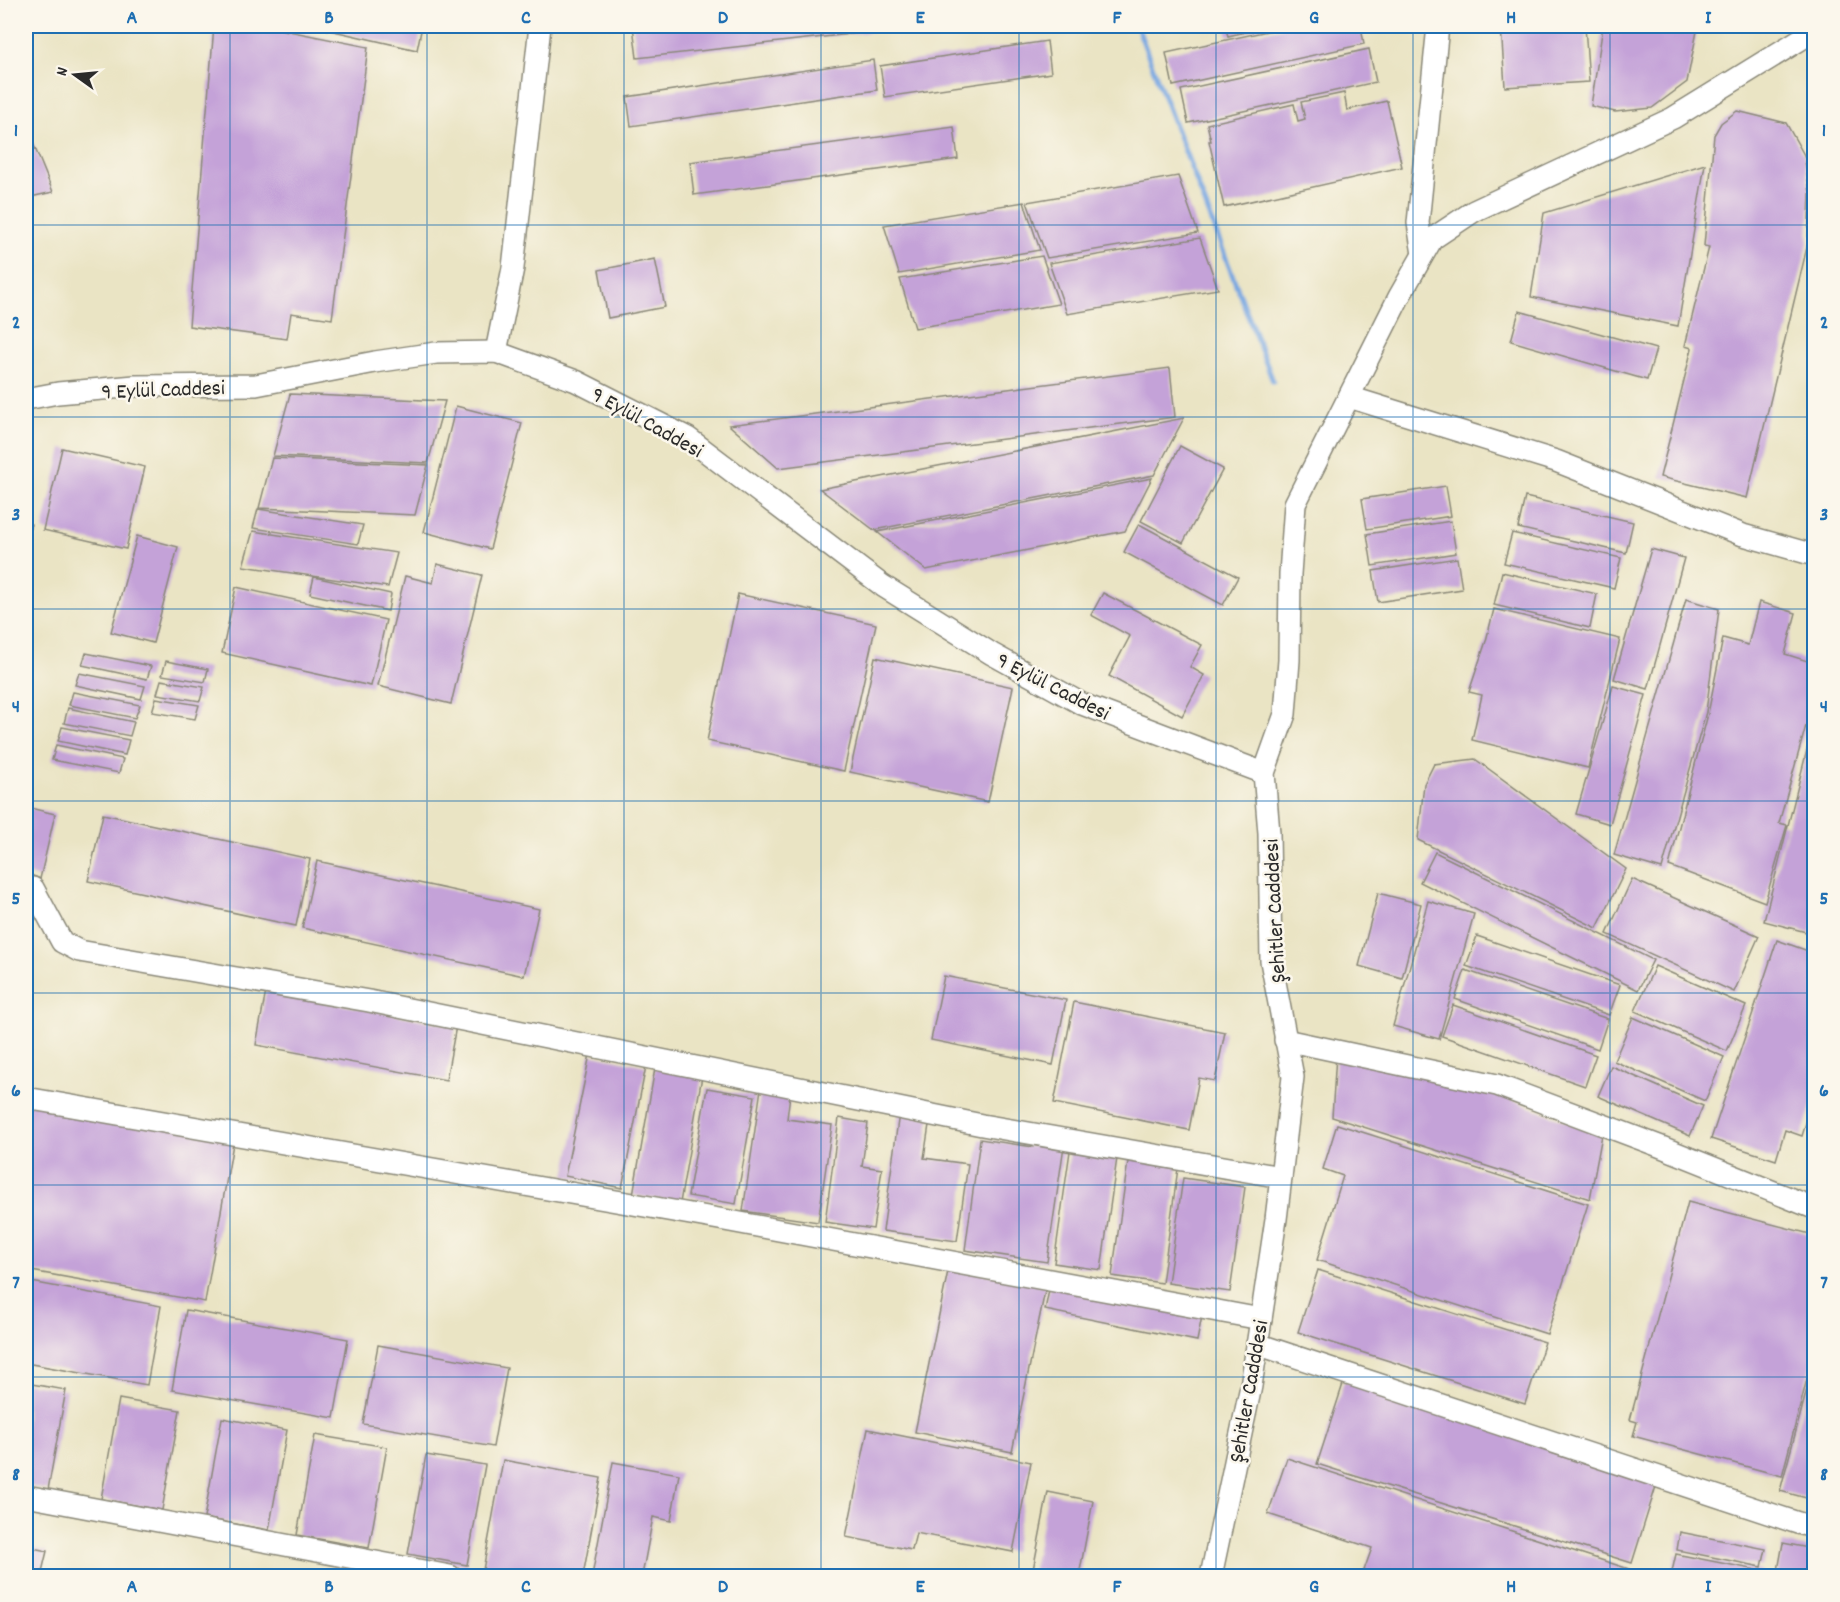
<svg xmlns="http://www.w3.org/2000/svg" width="1840" height="1602" font-family="Dekko,sans-serif">
  <style>
    .lines { fill: none; stroke-linecap: round; stroke-linejoin: round }
    .stream { stroke: #76a6e1; stroke-width: 5 }
    .building { fill: #c4a2d8 }
    .minor-casing { stroke: #8a8878; stroke-width: 24 }
    .minor { stroke: #fff; stroke-width: 21 }
    .grid { fill: none; stroke: #1f6fb2; stroke-width: 1.5; stroke-opacity: 0.55 }
    .labels { text-anchor: middle; stroke-width: 5; stroke-linejoin: round; paint-order: stroke }
    .street-label { font-size: 22px; fill: #2b2b2b; stroke: #fbf7ec }
    .neatline { fill: none; stroke: #1f6fb2; stroke-width: 2 }
    .grid-label { font-size: 20px; text-anchor: middle; font-weight: bold; fill: #1f6fb2 }
  </style>
  <rect width="100%" height="100%" fill="#fbf7ec"/>
  <filter id="ink" filterUnits="userSpaceOnUse"><feTurbulence type="fractalNoise" baseFrequency=".0167" numOctaves="2"/><feDisplacementMap in="SourceGraphic" scale="12" xChannelSelector="R" yChannelSelector="G"/><feConvolveMatrix kernelMatrix="1 2 1 2 8 2 1 2 1" color-interpolation-filters="sRGB"/></filter>
  <filter id="wash" filterUnits="userSpaceOnUse"><feTurbulence type="fractalNoise" baseFrequency=".008" numOctaves="4" result="noise"/><feDisplacementMap in="SourceGraphic" scale="24" xChannelSelector="R" yChannelSelector="G"/><feGaussianBlur stdDeviation="1.35" result="paint"/><feColorMatrix in="noise" values="0 0 0 0 0 0 0 0 0 0 0 0 0 0 0 0 0 1.4 0 .05"/><feComposite in="paint" operator="in"/></filter>
  <g filter="url(#wash)">
    <rect width="100%" height="100%" fill="#eae4c4"/>
    <g class="lines">
      <!-- stream -->
      <path class="stream" d="M1137,26l136,355"/>
    </g>
    <g id="blocks">
      <!-- building -->
      <g class="building">
        <path d="M214,26h50l104,21 -36,272 -41,-6 -4,26 -98,-13z"/>
        <path d="M312,26h110l-5,24z"/>
        <path d="M633,26h279v1l-275,31z"/>
        <path d="M1225,26h46l-43,10z"/>
        <path d="M1290,26h71l3,18 -191,42 -7,-33z"/>
        <path d="M1501,26h84l4,56 -84,5z"/>
        <path d="M1603,26h95l-11,56 -35,26 -37,4 -24,-6z"/>
        <path d="M1047,41l4,32 -166,24 -5,-31z"/>
        <path d="M1369,49l7,33 -188,41 -7,-33z"/>
        <path d="M873,60l4,30 -246,36 -4,-29z"/>
        <path d="M1344,93l3,17 40,-9 15,66 -178,40 -15,-66h2l-4,-17 87,-20 4,17 7,-2 -4,-17z"/>
        <path d="M1737,111l49,12 18,32 6,38 -2,50 -61,255 -87,-21 32,-129 -7,-2 24,-99 -5,-1 10,-111 7,-12z"/>
        <path d="M26,126l27,66 -27,6z"/>
        <path d="M954,127l4,32 -264,36 -4,-33z"/>
        <path d="M1705,164l-27,162 -147,-29 13,-84z"/>
        <path d="M1178,176l20,57 -151,25 -20,-56z"/>
        <path d="M1024,202l16,48 -141,24 -15,-49z"/>
        <path d="M1200,238l18,51 -151,25 -18,-51z"/>
        <path d="M1042,256l17,48 -144,24 -15,-49z"/>
        <path d="M655,259l10,48 -57,11 -9,-48z"/>
        <path d="M1519,311l137,38 -9,31 -136,-39z"/>
        <path d="M1170,368l5,49 -397,51 -49,-43z"/>
        <path d="M290,394l155,7 -17,62 -155,-7z"/>
        <path d="M456,406l66,17 -32,126 -66,-17z"/>
        <path d="M1184,418l-30,57 -280,55 -54,-41z"/>
        <path d="M1180,446l43,23 -40,74 -42,-22z"/>
        <path d="M62,448l83,19 -19,82 -83,-19z"/>
        <path d="M272,458l156,7 -13,50 -156,-7z"/>
        <path d="M1152,478l-27,53 -199,39 -49,-38z"/>
        <path d="M1446,486l5,30 -84,13 -5,-30z"/>
        <path d="M1525,497l108,25 -7,31 -108,-25z"/>
        <path d="M258,509l105,16 -5,19 -105,-16z"/>
        <path d="M1451,521l5,32 -84,13 -5,-32z"/>
        <path d="M26,523l5,1 -4,28h-1z"/>
        <path d="M1139,524l99,53 -15,28 -99,-53z"/>
        <path d="M253,531l144,22 -9,34 -145,-21z"/>
        <path d="M1512,533l109,25 -7,30 -110,-25z"/>
        <path d="M137,536l41,11 -25,96 -42,-11z"/>
        <path d="M1651,549l33,9 -36,131 -34,-10z"/>
        <path d="M1457,558l5,31 -84,13 -5,-31z"/>
        <path d="M437,564l45,11 -31,129 -73,-18 27,-110 28,7z"/>
        <path d="M1502,572l95,22 -7,34 -96,-23z"/>
        <path d="M314,577l77,17 -3,17 -78,-17z"/>
        <path d="M236,587l150,33 -15,66 -149,-33z"/>
        <path d="M1103,593l99,52 -12,22 14,8 -22,41 -73,-40 21,-40 -39,-21z"/>
        <path d="M738,594l138,30 -32,147 -137,-30z"/>
        <path d="M1686,599l33,10 -13,103 -44,157 -48,-14z"/>
        <path d="M1759,602l37,11 -11,41 29,9v34l-35,126 8,2 -22,77 -96,-36 39,-152 15,-76 25,7z"/>
        <path d="M1494,609l126,30 -32,129 -116,-28 10,-45 -13,-3 17,-51z"/>
        <path d="M86,653l65,13 -4,13 -65,-14z"/>
        <path d="M875,657l138,30 -25,115 -138,-30z"/>
        <path d="M166,661l42,8 -3,13 -43,-7z"/>
        <path d="M79,673l66,13 -4,13 -66,-14z"/>
        <path d="M161,680l43,7 -4,14 -43,-7z"/>
        <path d="M1613,686l33,9 -36,129 -34,-10z"/>
        <path d="M73,692l67,13 -5,13 -66,-13z"/>
        <path d="M156,698l43,7 -4,14 -43,-7z"/>
        <path d="M68,708l66,14 -4,14 -66,-13z"/>
        <path d="M1814,722v195l-4,16 -46,-12z"/>
        <path d="M62,727l67,13 -4,15 -67,-14z"/>
        <path d="M56,745l67,14 -4,14 -67,-13z"/>
        <path d="M1475,759l151,110 -29,59 -179,-88 6,-56 10,-20z"/>
        <path d="M26,807l29,7 -15,65 -14,-6z"/>
        <path d="M103,814l207,45 -14,67 -208,-45z"/>
        <path d="M1435,852l218,108 -15,30 -218,-108z"/>
        <path d="M317,861l222,48 -15,67 -222,-48z"/>
        <path d="M1632,879l127,57 -25,56 -127,-58z"/>
        <path d="M1378,893l43,11 -19,74 -43,-12z"/>
        <path d="M1428,901l46,13 -35,125 -46,-13z"/>
        <path d="M1477,936l143,49 -11,30 -143,-49z"/>
        <path d="M1777,940l37,13v144l-12,39 -17,-6 -9,30 -65,-21z"/>
        <path d="M1655,966l91,40 -19,45 -92,-40z"/>
        <path d="M1465,970l143,49 -10,30 -143,-50z"/>
        <path d="M944,976l122,24 -13,65 -122,-25z"/>
        <path d="M266,991l190,35 -10,54 -190,-35z"/>
        <path d="M1074,1002l151,30 -10,49 -16,-3 -10,52 -135,-27z"/>
        <path d="M1453,1005l143,50 -11,31 -143,-50z"/>
        <path d="M1633,1017l91,40 -19,44 -91,-40z"/>
        <path d="M590,1054l56,12 -24,122 -57,-12z"/>
        <path d="M1336,1055l142,32 124,48 -12,64 -258,-82z"/>
        <path d="M1611,1066l92,40 -13,30 -92,-40z"/>
        <path d="M655,1068l47,8 -22,127 -47,-8z"/>
        <path d="M762,1082l29,4 -4,33 45,6 -14,97 -75,-11z"/>
        <path d="M707,1088l48,8 -19,108 -48,-8z"/>
        <path d="M26,1100l208,38 -29,164 -179,-32z"/>
        <path d="M899,1113l31,5 -6,40 44,6 -11,77 -74,-10z"/>
        <path d="M839,1118l29,5 -6,43 20,3 -9,60 -48,-7z"/>
        <path d="M1337,1124l251,80 -41,130 -230,-74 26,-84 -20,-7z"/>
        <path d="M1035,1135l30,4 -18,123 -82,-12 15,-111 53,8z"/>
        <path d="M1070,1151l47,7 -16,112 -47,-7z"/>
        <path d="M1129,1154l50,7 -17,122 -50,-7z"/>
        <path d="M1183,1178l62,9 -15,105 -62,-9z"/>
        <path d="M1688,1202l126,33v117l-32,124 -149,-40 4,-14 -7,-2z"/>
        <path d="M949,1266l97,20 -34,166 -97,-20z"/>
        <path d="M1318,1270l227,72 -20,62 -227,-72z"/>
        <path d="M1051,1280l152,31 -6,30 -152,-31z"/>
        <path d="M26,1281l135,25 -14,79 -121,-22z"/>
        <path d="M186,1310l162,29 -14,79 -162,-28z"/>
        <path d="M378,1345l129,23 -14,79 -130,-23z"/>
        <path d="M1814,1363v137l-34,-9z"/>
        <path d="M1344,1381l314,99 -26,83 -315,-99z"/>
        <path d="M26,1383l40,7 -18,100 -22,-4z"/>
        <path d="M119,1399l61,11 -18,100 -61,-11z"/>
        <path d="M222,1418l65,12 -18,100 -65,-12z"/>
        <path d="M868,1429l163,33 -18,90 -97,-19 -4,17 -66,-13z"/>
        <path d="M315,1435l72,12 -18,101 -72,-13z"/>
        <path d="M426,1455l59,10 -18,100 -59,-11z"/>
        <path d="M1287,1458l342,111 -2,7h-265l10,-28 -104,-34z"/>
        <path d="M503,1460l98,18 -18,98h-64l-36,-6z"/>
        <path d="M613,1462l66,12 -8,47 -18,-4 -11,59h-50z"/>
        <path d="M1048,1492l45,9 -14,75h-10l-36,-6z"/>
        <path d="M1680,1532l86,17 -4,18 -85,-17z"/>
        <path d="M1783,1543l31,6v27h-37z"/>
        <path d="M26,1545l6,1 -5,28h-1z"/>
        <path d="M33,1548l14,3 -6,25h-13z"/>
        <path d="M1676,1554l86,17 -1,5h-90z"/>
      </g>
    </g>
  </g>
  <g filter="url(#ink)">
    <use href="#blocks" fill-opacity="0" stroke="#8a8878" stroke-width="1.5"/>
    <g class="lines">
      <!-- minor casing -->
      <g class="minor-casing">
        <g id="minor">
          <path d="M1423,254l-5,-31 20,-197"/>
          <path d="M496,352l17,-84 27,-242"/>
          <path d="M1349,397l207,64 187,74 71,20"/>
          <path d="M26,399l32,-6 77,-7 121,-1 119,-23 61,-9 60,-1 80,29 112,57 195,148 109,68 90,50 182,69"/>
          <path d="M33,888l29,54 17,9 290,50 613,124 299,52"/>
          <path d="M1285,1040l212,45 162,61 155,62"/>
          <path d="M26,1098l693,121 542,100"/>
          <path d="M1257,1344l541,179 16,4"/>
          <path d="M26,1496l424,80"/>
          <path d="M1211,1576l40,-190 25,-167 17,-142 -22,-116 -2,-128 -5,-60 21,-59 4,-54 1,-86 5,-70 104,-207 33,-58 42,-28 199,-93 141,-87"/>
        </g>
      </g>
      <!-- minor -->
      <use href="#minor" class="minor"/>
    </g>
  </g>
  <!-- grid -->
  <path class="grid" d="M230,26v1550M427,26v1550M624,26v1550M821,26v1550M1019,26v1550M1216,26v1550M1413,26v1550M1610,26v1550M26,225h1788M26,417h1788M26,609h1788M26,801h1788M26,993h1788M26,1185h1788M26,1377h1788"/>
  <g class="labels">
    <!-- street labels -->
    <g class="street-label">
      <text transform="translate(163 388) rotate(-2)" y="8">9 Eylül Caddesi</text>
      <text transform="translate(648 421) rotate(29)" y="8">9 Eylül Caddesi</text>
      <text transform="translate(1054 685) rotate(27)" y="8">9 Eylül Caddesi</text>
      <text transform="translate(1273 911) rotate(-93)" y="8">Şehitler Cadddesi</text>
      <text transform="translate(1247 1391) rotate(-80)" y="8">Şehitler Cadddesi</text>
    </g>
  </g>
  <!-- margin -->
  <rect width="1840" height="1602" fill="none" stroke="#fbf7ec" stroke-width="66"/>
  <!-- north arrow -->
  <g transform="translate(75 75) rotate(285)" stroke="#fbf7ec" stroke-width="4.5" paint-order="stroke">
  <path d="M0-4.5L10 22L0 15L-10 22Z" fill="#2b2b2b"/>
  <text y="-9" font-size="16" font-weight="bold" text-anchor="middle" fill="#2b2b2b">N</text>
  </g>
  <rect x="33" y="33" width="1774" height="1536" class="neatline"/>
  <g class="grid-label">
    <text x="132" y="23">A</text>
    <text x="329" y="23">B</text>
    <text x="526" y="23">C</text>
    <text x="723" y="23">D</text>
    <text x="920" y="23">E</text>
    <text x="1117" y="23">F</text>
    <text x="1314" y="23">G</text>
    <text x="1511" y="23">H</text>
    <text x="1708" y="23">I</text>
    <text x="16" y="136">1</text>
    <text x="1824" y="136">1</text>
    <text x="16" y="328">2</text>
    <text x="1824" y="328">2</text>
    <text x="16" y="520">3</text>
    <text x="1824" y="520">3</text>
    <text x="16" y="712">4</text>
    <text x="1824" y="712">4</text>
    <text x="16" y="904">5</text>
    <text x="1824" y="904">5</text>
    <text x="16" y="1096">6</text>
    <text x="1824" y="1096">6</text>
    <text x="16" y="1288">7</text>
    <text x="1824" y="1288">7</text>
    <text x="16" y="1480">8</text>
    <text x="1824" y="1480">8</text>
    <text x="132" y="1592">A</text>
    <text x="329" y="1592">B</text>
    <text x="526" y="1592">C</text>
    <text x="723" y="1592">D</text>
    <text x="920" y="1592">E</text>
    <text x="1117" y="1592">F</text>
    <text x="1314" y="1592">G</text>
    <text x="1511" y="1592">H</text>
    <text x="1708" y="1592">I</text>
  </g>
</svg>
